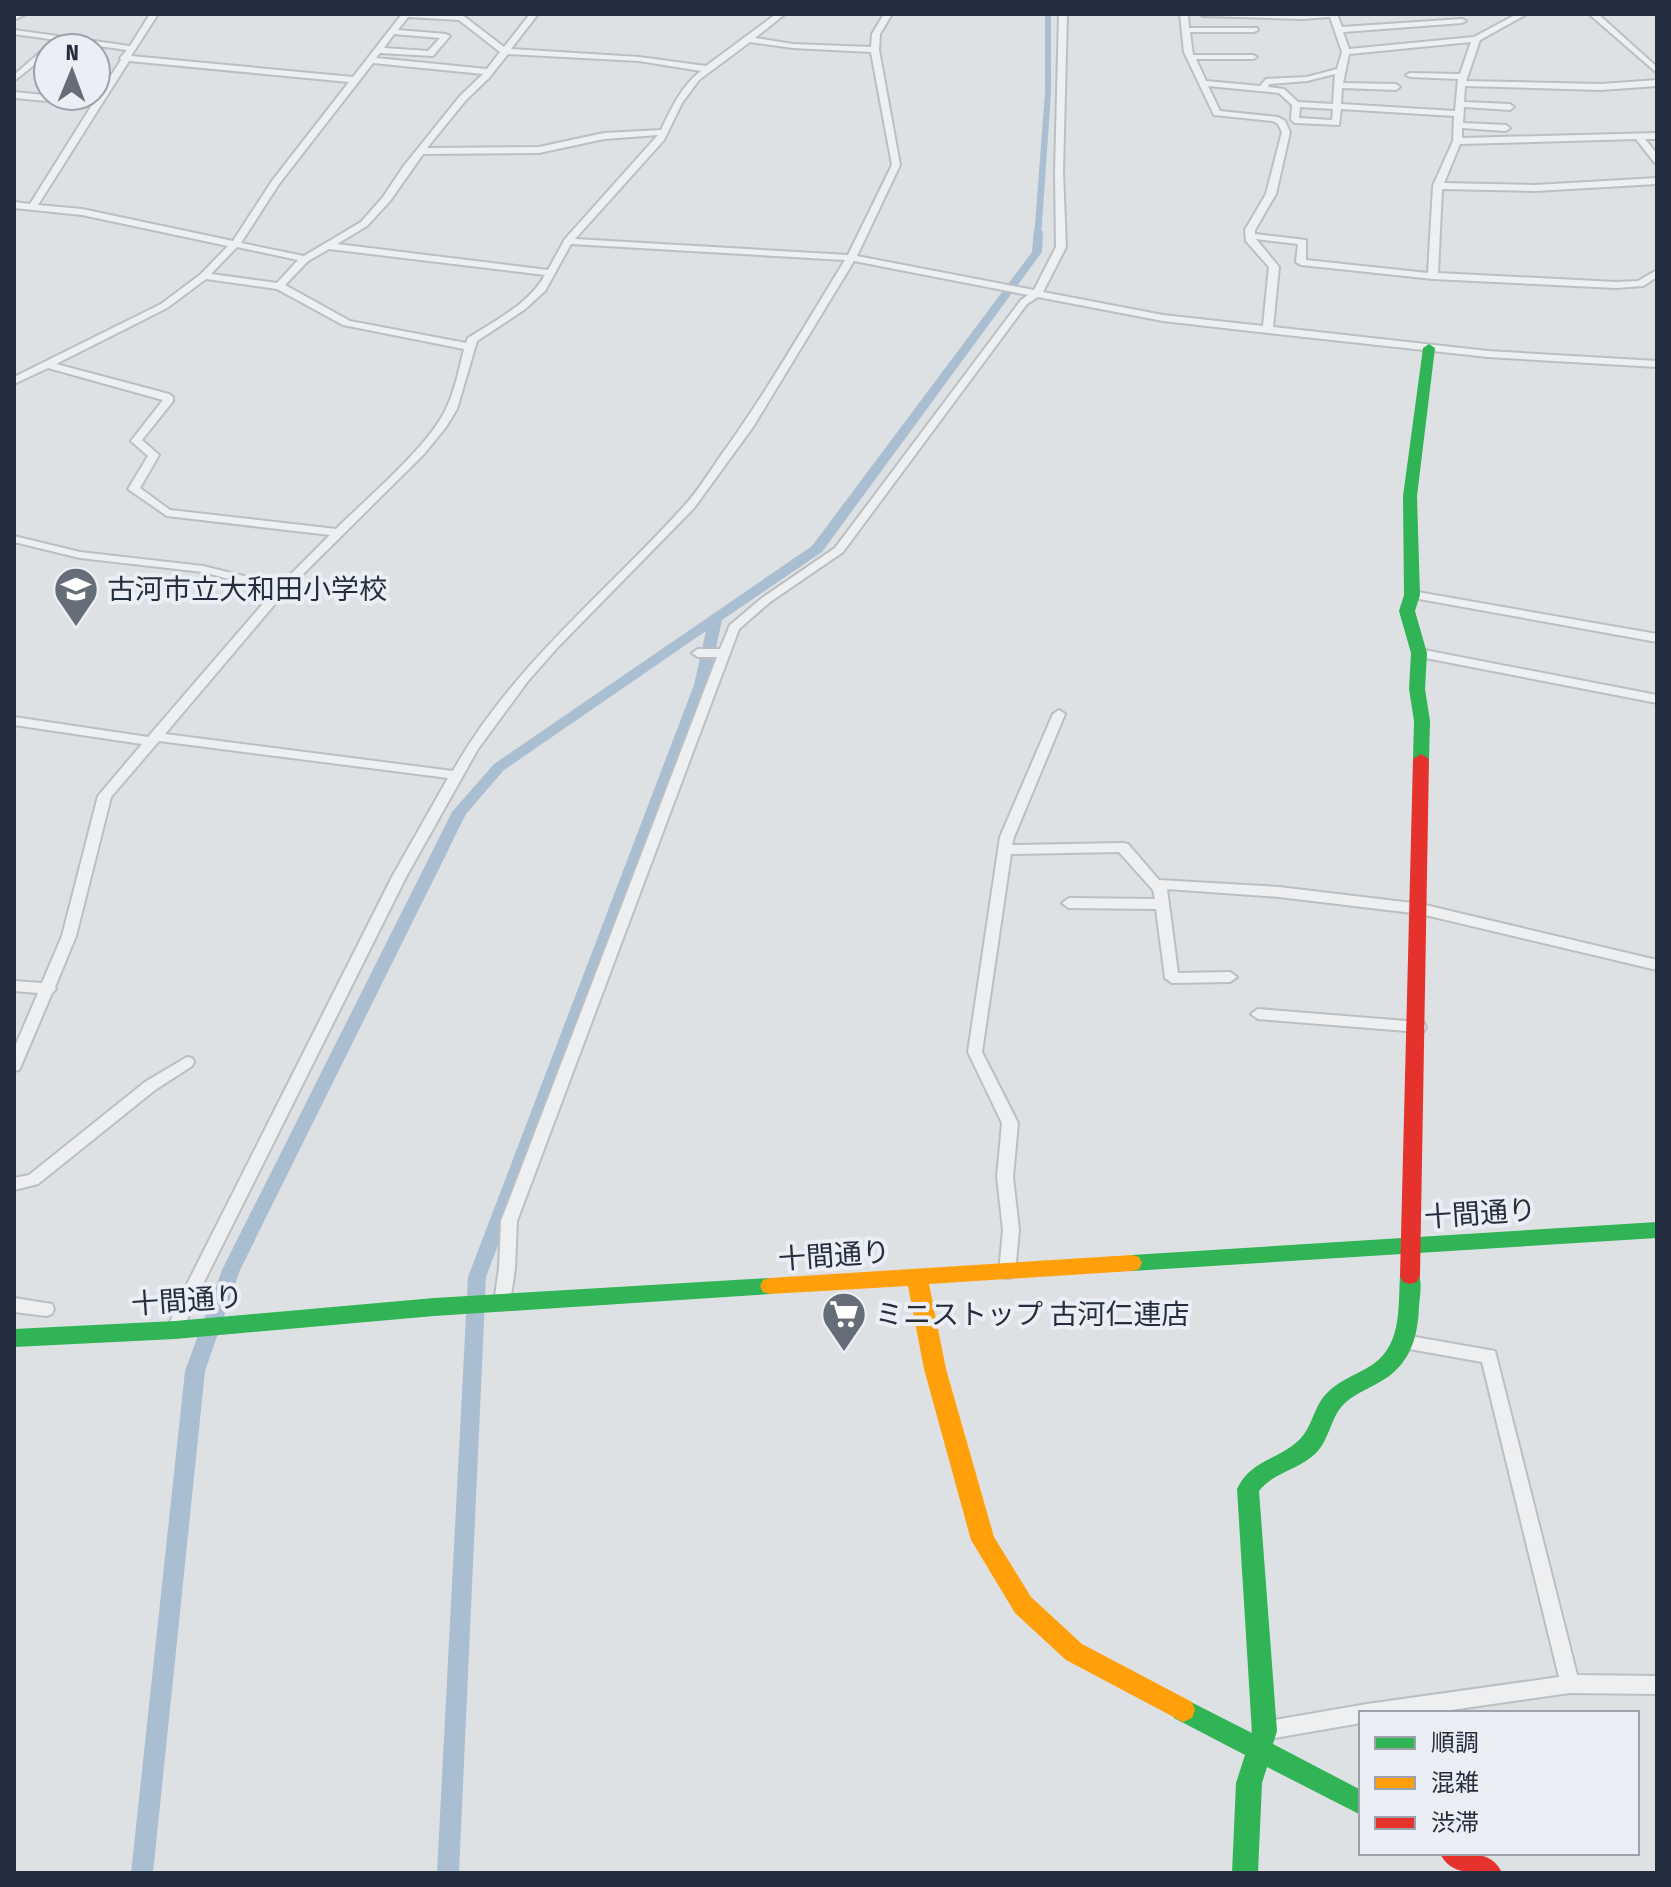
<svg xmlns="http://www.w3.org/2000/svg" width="1671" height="1887" font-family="'Fira Sans Condensed','Noto Sans JP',sans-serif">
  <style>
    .water { fill: #aabed2 }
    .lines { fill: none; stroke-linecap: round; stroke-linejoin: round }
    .canal { fill: #aabed2; fill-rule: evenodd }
    .street-casing { stroke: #bcbfc2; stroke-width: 4 }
    .street { fill: #edeff1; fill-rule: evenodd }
    .fast { fill: #30b455; fill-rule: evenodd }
    .slow { fill: #ff9f0a; fill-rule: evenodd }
    .jam { fill: #e5322d; fill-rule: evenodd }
    .labels { text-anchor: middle; stroke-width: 8; stroke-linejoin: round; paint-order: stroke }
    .poi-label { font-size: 28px; fill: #242e3e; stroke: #ebeff5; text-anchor: start }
    .street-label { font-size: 28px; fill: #242e3e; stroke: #ebeff5 }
  </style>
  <rect width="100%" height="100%" fill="#dee1e4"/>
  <!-- water -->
  <path class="water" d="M1045,14h6v79l-11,159 -7,-1 12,-159z"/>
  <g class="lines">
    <!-- canal -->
    <path class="canal" d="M1034,229l9,2 -1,21 -220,300 -100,68 -14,65 -222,592 -27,596h-22l31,-596 226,-592 12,-54 -202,139 -38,44 -226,456 -35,101 -52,502h-22l54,-502 37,-101 230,-458 42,-48 318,-218 220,-294z"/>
    <!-- street casing -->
    <g class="street-casing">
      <g id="street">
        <path d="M26,14l-12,6v-5z"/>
        <path d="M150,14h8l-27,42 222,21 49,-63h59l43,33 26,-33h8l-27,35 128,8 67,9 70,-52h9l-30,24 38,6 78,3 1,-13 12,-20h8l-12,20 -1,16 21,115 -43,91 177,34 22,-43 -1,-75 4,-158h8l-4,158 3,75 -23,45 120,23 100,11 6,-59 -23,-26 -1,-11 21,-36 16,-62 -4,-8 -5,-3 -59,-6 -30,-63 -4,-38h8l1,14h68l1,2 -4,2h-64l3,23h60l4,2 -4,2h-57l10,22 54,5 6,-7 41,-2 30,-8 5,-17 -12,-35 -28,2 -99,-3 -4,-2h138l5,13 120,-8 4,2 -4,2 -119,9 6,17 125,-12 43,-23h10l-47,26 -14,41 135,3 56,-4v6l-56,4 -136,-4 -1,16 46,2 4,3 -4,3 -46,-3 -1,16 43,2 4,3 -4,3 -44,-3v10l195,-5v6h-12l12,15v9l-3,-1 -18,-23 -176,5 -16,39 91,2 122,-7v6l-122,7 -93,-2 -4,84 178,9 22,-1 19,-11v7l-14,9 -27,2 -183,-9 -132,-14 -5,-3 2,-18 -42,-5 23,28 -6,60 215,24 169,10v6l-169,-10 -220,-24 -105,-12 -125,-24 -11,7 -184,248 -73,50 -31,27 -222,592 -2,47 -5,35 -2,5 -6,2 -6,-2 -2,-5 5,-35 2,-47 216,-564h-19l-6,-4 6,-4h22l10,-24 32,-27 73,-50 186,-248 7,-5 -174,-34 -101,166 -59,81 -136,139 -30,34 -50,68 -72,128 -211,423 -14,35 -6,2 -6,-2 -2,-5 12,-30 213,-423 56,-99 -289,-37 -48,56 -35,139 -21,51 1,2 -4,4 -31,73 -2,4 -5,1v-22l24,-56 -24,-2v-10l28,2 20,-47 36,-140 44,-52 -128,-19v-8l134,20 126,-146 -71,-19 -123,-14 -66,-16v-6l66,16 123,14 77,19 50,-50 -163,-19 -39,-27 20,-33 -17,-15 32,-41 -115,-32 -34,16v-7l147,-73 40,-30 27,-28 -146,-31 -68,-7v-6l16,2 62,-99 -78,-7v-6l81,8 26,-40 -1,-2 7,-8 -113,-16v-4l116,16zM408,17l51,3 41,32 -13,17 -111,-11 4,-5 53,3 17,-20 -4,-2 -48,-4zM394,34l46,4 -12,13 -44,-3zM750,42l43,6 78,4 21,113 -44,90 -273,-16 89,-99 18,-37 17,-23zM1471,42l-11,32 -50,-1 -4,2 4,2 48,2 -3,32 -114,-7 1,-16 54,2 4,-3 -4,-3 -53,-1 6,-29zM508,54l131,7 62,10c-19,14 -30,38 -40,59l-57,3 -65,14 -112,1 39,-48 23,-22zM129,61l220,21 -77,99 -39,60 -151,-32 -44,-4zM373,63l110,11 -23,22 -57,71 -20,30 -22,25 -57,34 -63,-13 38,-59zM1335,74l-2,30 -35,-2 -14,-13 -16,-2 1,-3 38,-3zM1208,86l71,7 13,12 -1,15 4,3 44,2 2,-16 113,7 -1,25 -20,45 -5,87 -122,-13v-20l-51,-6v-4l21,-36 14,-62 -5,-11 -7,-4 -58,-6zM1300,107l33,2 -1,11 -33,-2zM658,135l-93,104 -17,31 -211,-26 30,-18 23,-25 33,-47 116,-1 65,-14zM571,244l274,16c-42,68 -81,137 -128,201 -10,15 -20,31 -32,44 -79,88 -173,161 -232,266l-288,-37 121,-143 138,-137 22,-27 11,-18 20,-68 47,-31 21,-19zM237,247l61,13 -21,23 -66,-9zM329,249l216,26c-16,29 -49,45 -77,63l-2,5 -116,-22 -65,-36 23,-24zM206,279l71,10 66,36 121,24c-5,20 -9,42 -18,60 -17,37 -80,90 -110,120l-166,-19 -30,-22 19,-33 -17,-15 31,-39v-4l-4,-3 -113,-30 111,-56z"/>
        <path d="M1589,14h9l59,53v6z"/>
        <path d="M45,48h5l-2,6 -34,27v-6z"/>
        <path d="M1412,591l245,43v8l-249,-45 -2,-2z"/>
        <path d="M1419,649l238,46v8l-242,-47 -2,-3z"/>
        <path d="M1059,710l6,4 -51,123 -2,8 111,-2 5,1 31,36 120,7 142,17 236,56v10l-236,-56 -142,-17 -112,-8 11,84 52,-1 7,5 -7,5 -58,1 -7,-5 -9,-69 -87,-1 -7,-5 7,-5 86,1 -2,-9 -34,-38 -108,2 -29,198 36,71 -5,54 6,53 -4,42 -2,5 -6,1 -6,-1 -2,-5 4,-42 -6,-53 5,-54 -34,-71 32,-215 53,-123z"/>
        <path d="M1258,1009l161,13 5,1 2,4 -2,4 -5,1 -161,-13 -7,-5z"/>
        <path d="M187,1057l5,1 2,4 -2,4 -37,24 -117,94 -24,6v-12l15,-3 116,-93z"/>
        <path d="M14,1298l38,6 2,5 -2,5 -6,2 -32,-4z"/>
        <path d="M1404,1335l91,16 82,324 80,1v18l-87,-1 -140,20h-69v10l-98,17 -7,-3 -3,-6 3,-6 7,-3 104,-18 192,-27 -77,-315 -84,-15 -2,-5 2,-5z"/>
      </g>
    </g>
    <!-- street -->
    <use href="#street" class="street"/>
    <!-- fast -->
    <g class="fast">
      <path d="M1429,344l6,4 -18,148 3,99 -5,16 12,42 -2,36 5,32 -1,38 -8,5 -8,-5 1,-38 -5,-32 2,-36 -12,-42 5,-16 -1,-99 20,-148z"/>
      <path d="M1657,1222v16l-525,33 -7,-2 -3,-6 3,-6 7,-2z"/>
      <path d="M1410,1268l7,2c6,10 3,25 2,36 -1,33 -10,61 -41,77 -12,7 -26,12 -36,23 -12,14 -13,35 -27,48 -17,16 -41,18 -56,37l18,240 -4,13 88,46v25l-94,-48 -5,16 -4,90h-26l4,-90 9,-28 -71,-37 -3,-8 3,-8 9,-4 69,35 -15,-244c13,-28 40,-29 61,-48 14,-12 15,-33 28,-47 11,-12 27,-18 41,-26 35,-19 31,-57 33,-92l3,-6z"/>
      <path d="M770,1278l7,2 3,6 -3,6 -7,2 -336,22 -259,23 -161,8v-18l161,-8 259,-23z"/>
    </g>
    <!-- slow -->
    <path class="slow" d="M1132,1255l7,2 3,6 -3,6 -7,2 -203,13 17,85 48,168 37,60 51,47 110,58 3,8 -3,8 -9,4 -117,-62 -51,-47 -44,-73 -47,-171 -16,-83 -138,8 -7,-2 -3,-6 3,-6 7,-2z"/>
    <!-- jam -->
    <g class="jam">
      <path d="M1421,754l8,5 -9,517 -3,6 -7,2 -7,-2 -3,-6 13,-517z"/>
      <path d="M1440,1853c22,0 52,-4 62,20 -22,0 -52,4 -62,-20z"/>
    </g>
  </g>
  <!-- icons -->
  <defs>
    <g id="school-pin" transform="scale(2.3)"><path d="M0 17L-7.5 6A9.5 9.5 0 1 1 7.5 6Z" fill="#656d78" stroke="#ebeff5"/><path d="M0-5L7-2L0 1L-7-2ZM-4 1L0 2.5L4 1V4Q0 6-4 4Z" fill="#fff"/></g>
    <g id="supermarket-pin" transform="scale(2.3)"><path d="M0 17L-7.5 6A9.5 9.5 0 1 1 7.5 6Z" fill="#656d78" stroke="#ebeff5"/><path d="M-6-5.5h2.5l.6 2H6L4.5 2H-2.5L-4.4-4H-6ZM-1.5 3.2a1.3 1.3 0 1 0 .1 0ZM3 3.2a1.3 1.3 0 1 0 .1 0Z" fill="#fff"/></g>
  </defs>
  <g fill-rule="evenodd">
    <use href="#school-pin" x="76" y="589"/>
    <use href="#supermarket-pin" x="844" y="1314"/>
  </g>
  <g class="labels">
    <!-- poi labels -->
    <g class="poi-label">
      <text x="107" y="599">古河市立大和田小学校</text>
      <text x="875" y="1324">ミニストップ 古河仁連店</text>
    </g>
    <!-- street labels -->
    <g class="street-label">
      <text transform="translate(1480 1213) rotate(-4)" y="10">十間通り</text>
      <text transform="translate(834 1255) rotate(-4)" y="10">十間通り</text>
      <text transform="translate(187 1300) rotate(-4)" y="10">十間通り</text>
    </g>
  </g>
  <!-- border -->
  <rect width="1671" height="1887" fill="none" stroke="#242e3e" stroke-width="32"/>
  <!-- legend -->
  <rect x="1359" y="1711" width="280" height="144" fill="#ebeff5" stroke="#9ba2ac" stroke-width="2"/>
  <rect x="1375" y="1737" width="40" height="12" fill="#30b455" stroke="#9ba2ac" stroke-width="2"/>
  <text x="1431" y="1751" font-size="24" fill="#242e3e">順調</text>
  <rect x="1375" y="1777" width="40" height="12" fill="#ff9f0a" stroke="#9ba2ac" stroke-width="2"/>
  <text x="1431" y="1791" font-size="24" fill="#242e3e">混雑</text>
  <rect x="1375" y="1817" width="40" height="12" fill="#e5322d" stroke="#9ba2ac" stroke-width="2"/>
  <text x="1431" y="1831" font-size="24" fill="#242e3e">渋滞</text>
  <!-- north arrow -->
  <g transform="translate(72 72) rotate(1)"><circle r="38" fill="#ebeff5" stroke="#9ba2ac" stroke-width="2"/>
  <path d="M0-6L14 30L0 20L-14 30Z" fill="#656d78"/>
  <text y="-12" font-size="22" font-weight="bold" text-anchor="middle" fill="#242e3e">N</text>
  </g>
</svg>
